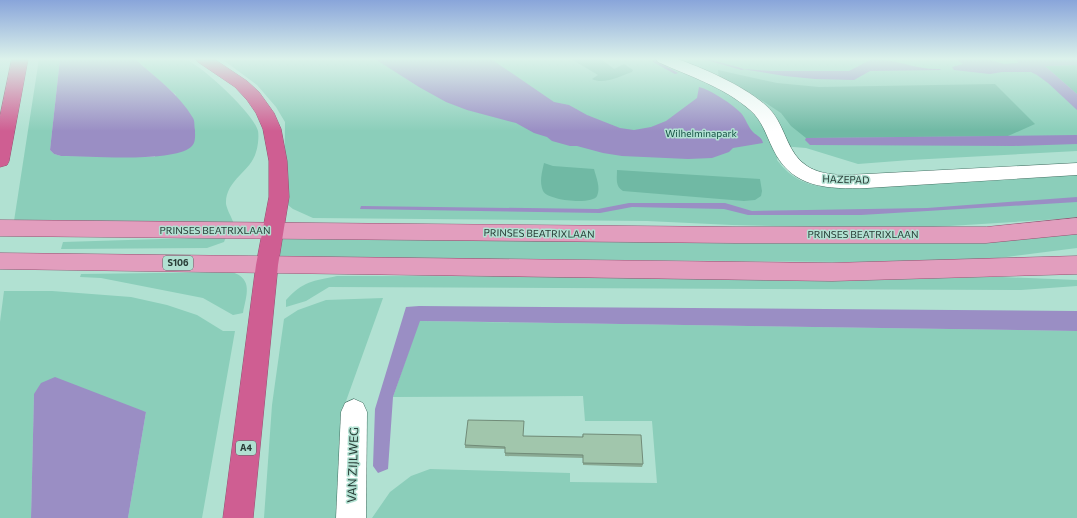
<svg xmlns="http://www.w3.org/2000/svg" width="1077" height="518" font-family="Commissioner,sans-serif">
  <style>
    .green { fill: #8bceba }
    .forest { fill: #70b9a4 }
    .water { fill: #9a8ec4 }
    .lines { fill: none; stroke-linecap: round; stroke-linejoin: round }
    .stream { fill: #9a8ec4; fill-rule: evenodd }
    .street-casing { stroke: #416e61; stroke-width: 1 }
    .primary-casing { stroke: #955272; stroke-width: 1 }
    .highway-casing { stroke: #955272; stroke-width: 1 }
    .street { fill: #fff; fill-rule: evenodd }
    .primary { fill: #e29ebe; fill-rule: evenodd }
    .highway { fill: #cf5e92; fill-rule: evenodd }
    .wall { fill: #8aaa94 }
    .building { fill: #a1c6ac; stroke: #718b78 }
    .labels { text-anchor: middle; stroke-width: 3; stroke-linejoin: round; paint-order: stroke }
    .shield { fill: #b1e1d2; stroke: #526e66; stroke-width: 1 }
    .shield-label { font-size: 9px; font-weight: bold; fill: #293d37 }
    .park-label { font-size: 10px; fill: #145143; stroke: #b1e1d2 }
    .street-label { font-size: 10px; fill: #293d37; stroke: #b1e1d2 }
    .near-street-label { font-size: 12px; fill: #293d37; stroke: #b1e1d2 }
  </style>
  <rect width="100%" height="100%" fill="#b1e1d2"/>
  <!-- green -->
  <g class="green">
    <path d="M39,59h21l-10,91 4,4 7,2 94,1 21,-62 -41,-36c11,0 42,-3 49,0 17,5 70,55 74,72 1,5 0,16 -2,21 -5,20 -31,28 -30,52 1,6 6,14 8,20l-220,-3z"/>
    <path d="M222,59l57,1 1,-1h797v92l-167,9 -52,4 -52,-16 -25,-2 -4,14c13,17 26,24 47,27l183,-7 70,-5v43l-160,10h-51l-134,-3 -85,-4 -334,-3 -20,-9 -9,-7 1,-80 -9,-15 -19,-22z"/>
    <path d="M1077,233v15l-118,15 -680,-6 2,-19z"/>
    <path d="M226,237l-2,5 -17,6 -146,1 2,-7z"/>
    <path d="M232,272c22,7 14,24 11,41l-10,2 -30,-17 -102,-20 -21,-1 1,-3z"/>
    <path d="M337,276l665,1 75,3v6l-56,4 -692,-3 -23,14 -20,6v-7c17,-19 27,-19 51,-24z"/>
    <path d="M4,291h48l79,6 36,8 30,10 26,16h12l-33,187h-74l18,-106 -112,-18 -3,124h-31v-196z"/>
    <path d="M383,298l-42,117 1,103h-78l8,-113 12,-86 14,-9 28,-10z"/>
    <path d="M419,321l658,10v187h-705l18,-26 21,-16 19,-7 140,4v9l87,1 -5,-62h-67l-2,-25 -190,1z"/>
  </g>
  <!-- forest -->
  <g class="forest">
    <path d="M571,59h30l13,10 10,-5 9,6 -1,2c-12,4 -28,13 -40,7l6,-4z"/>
    <path d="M1077,65v29l-32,-28z"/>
    <path d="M718,70l59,13 42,4 176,-3 40,40 -27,12 -202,2 -15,-12 -10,-13 -26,-17 -36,-17z"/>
    <path d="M544,163l9,3 41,3c2,8 7,19 3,27 -4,9 -49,5 -54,-5 -4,-9 -1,-19 1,-28z"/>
    <path d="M617,170l143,9 2,12 -1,5 -6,4 -11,1 -121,-10c-8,-5 -6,-12 -6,-21z"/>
  </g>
  <!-- water -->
  <g class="water">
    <path d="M60,59h75c20,18 44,35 58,59 2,3 1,8 2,12 0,6 1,13 -4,17 -19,16 -102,9 -130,9l-7,-2 -4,-4z"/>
    <path d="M375,59h116l63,43 15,3 18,10 33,13 14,2 17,-3 15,-6 31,-23 2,-11c12,3 33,17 42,26 5,6 7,14 12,19 4,4 9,5 10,11l-30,5 -4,4 -17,6 -24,1 -66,-3 -19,-3 -26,-7h-7l-18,-5 -5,-4 -13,-4 -18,-10 -49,-13 -21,-8 -27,-15z"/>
    <path d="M872,59c24,0 45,11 68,10l1,1 -71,1 -16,9 -39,-1 -30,-3 -43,-7 30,2h77z"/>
    <path d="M956,59h31l17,5 14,-1 -2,-4h61v6l-32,1 32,28v16l-29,-27 -11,-8 -6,-3h-29l-12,2 -36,-4 -2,-3 11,-3z"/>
    <path d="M1077,135v9l-63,2 -204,-1 -5,-5 1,-2z"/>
    <path d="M1077,197v5l-216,13h-113l-24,-6 -92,-2 -32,6 -240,-4 1,-3 237,3 31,-6h96l27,8 175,-3z"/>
    <path d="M419,306l658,5v20l-657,-10 -27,76 -5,72 -10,4 -5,-7 2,-57 31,-102z"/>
    <path d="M55,377l91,35 -18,106h-97l3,-124 7,-11z"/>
  </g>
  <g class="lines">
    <!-- stream -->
    <g class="stream">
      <path d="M703,59h5l36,10 -2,1z"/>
      <path d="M653,60h2l23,13 -3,1 -22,-12z"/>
    </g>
    <!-- street casing -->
    <g class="street-casing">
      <g id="street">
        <path d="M656,59c6,-1 16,-2 21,0 27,9 79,32 96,54 13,17 15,41 34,53 17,11 40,9 60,8l210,-11v12l-210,13c-39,1 -75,1 -94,-39 -7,-14 -11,-29 -23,-39 -26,-23 -61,-34 -92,-48z"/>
        <path d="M354,399l9,4 4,9 -1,106h-30l5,-106 4,-9z"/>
      </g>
    </g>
    <!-- primary casing -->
    <g class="primary-casing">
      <g id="primary">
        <path d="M1077,218v16l-91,9h-251l-735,-7v-16l735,7h251z"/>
        <path d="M0,253l832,10 245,-7v18l-245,7 -832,-12z"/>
      </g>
    </g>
    <!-- highway casing -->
    <g class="highway-casing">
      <g id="highway">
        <path d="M12,59h16l-19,102 -2,4 -7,2v-51z"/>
        <path d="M196,59h18l33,22 12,11 15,21 7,16 6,32 2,36 -11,68 -25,253h-30l33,-253 13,-68v-36l-6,-32 -7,-16 -9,-13 -12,-13 -37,-25z"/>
      </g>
    </g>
    <!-- street -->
    <use href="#street" class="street"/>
    <!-- primary -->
    <use href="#primary" class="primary"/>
    <!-- highway -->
    <use href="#highway" class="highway"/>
  </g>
  <!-- wall -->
  <path class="wall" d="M583,434l60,30 -1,3 -59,-2v-7l-78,-2v-7l-40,-1v-3l58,-9 59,1z"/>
  <!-- building -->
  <path class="building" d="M468,420l56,1 -1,15 60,1v-3l58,1 2,29 -60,-1v-8l-78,-2v-6l-40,-2z"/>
  <!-- sky -->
  <linearGradient id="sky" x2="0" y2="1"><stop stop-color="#89a5da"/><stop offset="0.45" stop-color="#dcf2eb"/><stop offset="1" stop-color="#dcf2eb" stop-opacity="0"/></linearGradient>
  <rect width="1077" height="131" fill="url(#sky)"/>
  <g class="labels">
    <!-- shield labels -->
    <g class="shield">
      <rect x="163" y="256" width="30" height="14" rx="3"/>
      <rect x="236" y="441" width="20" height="14" rx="3"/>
    </g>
    <g class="shield-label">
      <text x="178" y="266">S106</text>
      <text x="246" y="451">A4</text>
    </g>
    <!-- park labels -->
    <g class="park-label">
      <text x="701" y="137">Wilhelminapark</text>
    </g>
    <!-- street labels -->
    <g class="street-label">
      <text transform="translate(846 179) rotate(2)" y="4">HAZEPAD</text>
      <text x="215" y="234">PRINSES BEATRIXLAAN</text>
      <text transform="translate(539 233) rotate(1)" y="4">PRINSES BEATRIXLAAN</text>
      <text x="863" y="238">PRINSES BEATRIXLAAN</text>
    </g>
    <!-- near-street labels -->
    <g class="near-street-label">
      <text transform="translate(353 465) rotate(-88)" y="4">VAN ZIJLWEG</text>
    </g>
  </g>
</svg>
